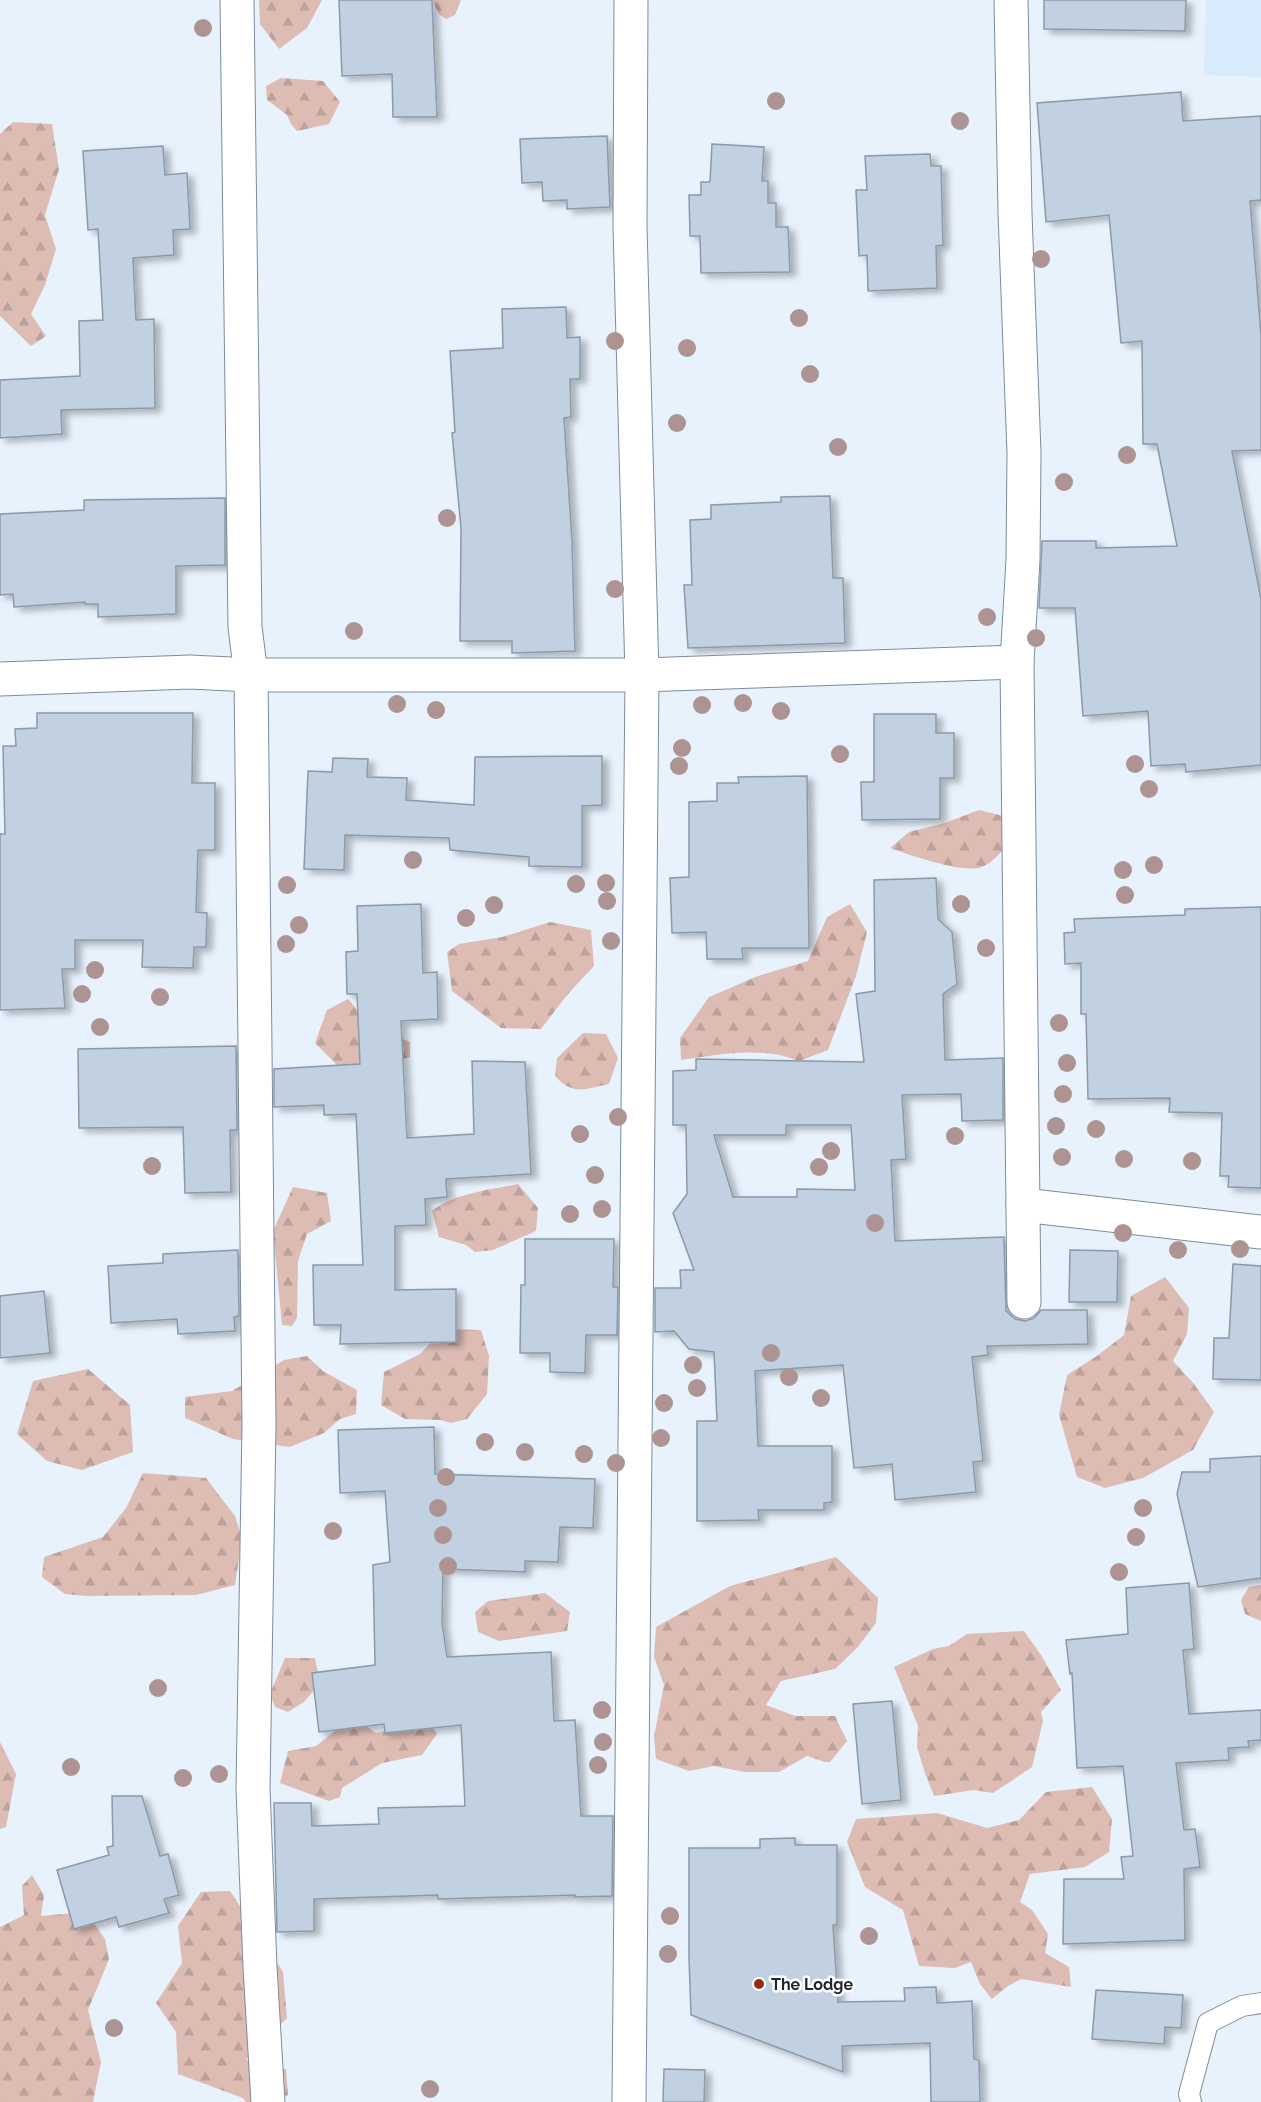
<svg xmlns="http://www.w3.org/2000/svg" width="1261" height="2102" font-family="Raleway,sans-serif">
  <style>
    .built { fill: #d8ebfd }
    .forest { fill: url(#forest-firs) }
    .building { fill: #c1d1e2; stroke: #8a9aaa; stroke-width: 1.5; fill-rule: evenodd; filter: url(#shadow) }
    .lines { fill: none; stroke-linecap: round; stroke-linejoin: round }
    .service-casing { stroke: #7d8c9c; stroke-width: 22 }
    .minor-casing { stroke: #7d8c9c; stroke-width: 35 }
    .service { stroke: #fff; stroke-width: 20 }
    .minor { stroke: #fff; stroke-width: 33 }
    .tree { fill: #ad9391 }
    .poi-dot { fill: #952d14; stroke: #fff; stroke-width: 2 }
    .labels { text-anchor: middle; stroke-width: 5; stroke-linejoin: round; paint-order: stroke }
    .poi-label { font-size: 16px; font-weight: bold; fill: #20262d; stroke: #fff; text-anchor: start }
  </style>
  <defs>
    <pattern id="forest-firs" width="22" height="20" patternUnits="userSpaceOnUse" patternTransform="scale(1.5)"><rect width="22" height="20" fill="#ddbcb4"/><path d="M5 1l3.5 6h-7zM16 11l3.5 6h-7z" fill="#bda19b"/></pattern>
    <filter id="shadow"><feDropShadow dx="6" dy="4" stdDeviation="3" flood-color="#0004"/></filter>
  </defs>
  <rect width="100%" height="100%" fill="#e8f2fd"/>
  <!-- built -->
  <path class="built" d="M1206,0h55v77l-57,-2z"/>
  <!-- forest -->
  <g class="forest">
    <path d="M259,0h63l-15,28 -28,21 -19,-25z"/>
    <path d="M432,0h29l-6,15 -9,4 -7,-5z"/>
    <path d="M281,78l42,3 17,21 -11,22 -32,7 -6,-7 -4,-9 -20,-15 -1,-14z"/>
    <path d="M13,122l39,2 7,45 -14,46 11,34 -11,36 -14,29 15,22 -15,10 -31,-30v-182z"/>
    <path d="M979,810l24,6 8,26c-8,7 -18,21 -29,25 -19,7 -72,-12 -92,-19l19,-16 36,-9z"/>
    <path d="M850,904l17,28 -11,44 -28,74 -29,11c-38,-15 -78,-7 -118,-1l-1,-22 29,-41 49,-21 50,-15 19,-44z"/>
    <path d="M550,922l41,8 3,36 -27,29 -26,34 -40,-1 -49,-37 -5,-39 12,-8 43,-7z"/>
    <path d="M348,999l22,26 40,17v15l-36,10 -36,-1 -23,-23 12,-33z"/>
    <path d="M583,1033l23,1 12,24 -9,26c-24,5 -36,12 -54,-8l2,-18z"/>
    <path d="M518,1184l20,24 -2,23 -43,19 -18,2 -9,-7 -27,-8 -7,-26c23,-18 58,-21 86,-27z"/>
    <path d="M293,1187l34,6 4,28 -24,13 -9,27 -1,57 -5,8 -10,-1 -9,-94z"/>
    <path d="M1165,1277l24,31 -2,26 -14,27 21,23 20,28 -21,38 -50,28 -38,10 -28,-11 -18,-62 8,-40 30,-19 27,-21 7,-39z"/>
    <path d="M444,1329l37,1 8,26 -2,38 -20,25 -16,4 -11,-3 -35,-1 -24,-14 3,-33 36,-18z"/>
    <path d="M307,1356l16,15 34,19 -1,24 -16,5 -16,14 -34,14 -57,-8 -48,-21v-21l47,-6 52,-31z"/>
    <path d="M88,1369l42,36 3,47 -51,18 -35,-9 -30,-27 16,-53z"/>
    <path d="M143,1473l63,5 29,38 7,22 -7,47 -39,10 -110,1 -21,-2 -23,-17 2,-20 59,-20 23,-29z"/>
    <path d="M836,1557l42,41 -2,25 -19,25 -22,21 -54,12 -15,24 29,11h40l12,25 -17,21h-5l-18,-6 -28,16h-34l-31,-6 -25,5 -33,-12 -2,-22 10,-52 -10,-28 2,-30 74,-41z"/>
    <path d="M1261,1585v36l-16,-7 -4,-14 8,-13z"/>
    <path d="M545,1593l25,19 -3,19 -68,10 -21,-9 -3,-20 13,-11z"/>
    <path d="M1024,1631l17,24 20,35 -20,22 2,9 -11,46 -39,26 -19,-3 -40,6 -9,-23 -8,-26 1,-21 -24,-59 39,-18 16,-3 18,-12z"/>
    <path d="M285,1658h30l5,25 -16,19 -16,10 -13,-5 -5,-13z"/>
    <path d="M353,1717l23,16 51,-14 10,15 -15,21 -40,8 -40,25 -2,9 -11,4 -49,-18 8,-32 28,-5z"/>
    <path d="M0,1742l16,32 -10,53 -6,2z"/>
    <path d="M1092,1787l20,32 -3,33 -24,15 -55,7 -10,28 12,8 16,24 -3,19 24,14 2,20 -50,-8 -13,7 -16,13 -12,-15 -9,-22 -16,6 -36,-2 -16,-56 -38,-23 -18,-45 9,-23 81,-6 50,15 32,-8 27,-28z"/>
    <path d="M32,1875l12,20 -3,21 45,-4 19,27 4,20 -21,51 13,52 -8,40h-93v-175l24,-12 -2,-29z"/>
    <path d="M230,1891l53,81 4,46 -41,42 40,9 2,26 -13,7h-29l-3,-4 -65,-24 -2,-42 -20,-29 26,-40 -4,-37 23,-34z"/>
  </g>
  <!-- building -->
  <g class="building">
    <path d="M339,0h93l5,117h-44l-1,-43 -50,2z"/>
    <path d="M1044,0h142l-1,31 -141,-2z"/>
    <path d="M1181,92l2,29 78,-5v84l-11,1 11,134v115l-29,1 29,148v166l-75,7 -1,-8 -34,2 -3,-55 -65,5 -8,-108h-36l3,-67h54v7l81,-2 -20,-102h-14l-1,-103 -21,2 -12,-128 -63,7 -9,-119z"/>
    <path d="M607,136l3,71 -43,2v-9l-24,1 -1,-19 -20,1 -2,-44z"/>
    <path d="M712,144l52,3 -2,34h6v22h8v24h12l2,45 -89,1 -1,-37h-10l-1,-41h12v-13h9z"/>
    <path d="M163,146l2,29 22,-2 3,56 -17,1 1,25 -41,3 3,62 18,-1 1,89 -94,2 1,24 -62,4v-58l80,-4 -1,-55 24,-1 -5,-91 -10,1 -5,-79z"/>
    <path d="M930,154l1,12h10l2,79 -7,1 1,42 -69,3 -1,-36 -8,1 -3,-66h11l-2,-34z"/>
    <path d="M566,307l1,31 13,-1v42h-10l1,38 -7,1 8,123 3,110 -63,2v-12h-52l1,-113 -9,-95 3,-1 -5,-81 53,-3 -1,-39z"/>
    <path d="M830,496l3,82h10l2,65 -157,5 -4,-63h8l-2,-65 21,-1v-14l70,-3v-5z"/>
    <path d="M225,498v67l-49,1v48l-78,3v-13h-13v-2l-71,5 -1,-13 -13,1v-81l84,-4v-10z"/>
    <path d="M37,713h156l-1,70h23v67h-17l-2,62 11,1 -1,34h-12l-1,21 -51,-1 1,-27h-68v29h-13l3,39 -65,2v-176h5l-2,-88h13l-1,-17 22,-1z"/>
    <path d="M874,714h62v19h18v45h-14v41l-78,1 -1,-38h13z"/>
    <path d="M602,756v49l-20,1v61l-53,-1v-9l-79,-7 -1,-12 -104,-3 -1,35 -40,-1 4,-98 24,1 1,-14 35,1 -1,18 40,1 -1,22 68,5 1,-48z"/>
    <path d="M807,776l2,172h-67l1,11h-36l-1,-27 -34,1 -2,-55 19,-1v-75l28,-1v-18h22l-1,-6z"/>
    <path d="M936,878l2,41 14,13 5,52 -14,10 2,66 58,-2v62l-41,1 -1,-27 -59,1 4,64 -15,1 4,81 109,-4 2,74 9,8 10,2 9,-3 7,-8h46l1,34 -101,2 1,9 -16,2 11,104 -10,1 3,30 -81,8 -3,-36 -38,4 -11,-103 -88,6 3,75h74v56l-8,1v7h-66l1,10 -62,1v-100h20l-3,-69 -25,-3 -15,-18 -19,1v-44h26l-1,-18h14l-21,-57 14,-19 -1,-69h-13v-54l23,-1v-11l168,3 -8,-68 19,-3 -1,-111zM786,1125h65l4,65 -58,-1v8h-64l-19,-62h72z"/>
    <path d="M421,904l2,69 14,-1 1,47 -37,2 6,117 67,-4 -2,-73 53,1 6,112 -85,5 1,18 -22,2 1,26 -31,1v64l61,-1v53l-116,2 1,-19h-27l-1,-60h50l-7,-151 -32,1v-10l-50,2v-38l86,-5 -3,-70h-10l-1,-42 12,-1 -1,-45z"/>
    <path d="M1261,907v281l-33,-1 1,-11h-9l2,-63 -53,-1 1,-14 -82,1 -2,-85h-5v-51l-16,1 -1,-31 11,-1 -1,-13 111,-4v-6z"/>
    <path d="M236,1046l1,84h-7l1,62 -46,1 -2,-66 -104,1 -1,-79z"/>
    <path d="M525,1239h89l-1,48h5l-1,48h-31l-1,38 -35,-1v-19h-30l1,-68h4z"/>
    <path d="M238,1250l1,66 -5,1 1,14 -57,3 -1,-15 -66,4 -3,-57 55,-3v-9z"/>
    <path d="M1070,1250l48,1 -1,51h-48z"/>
    <path d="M1233,1264l28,2v114l-48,-1 1,-41h15z"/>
    <path d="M44,1291l6,62 -50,5v-62z"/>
    <path d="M434,1427l1,47 160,5 -2,49 -33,-1 -2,35 -33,-1v11l-82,-3 -1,54 5,34 104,-5 3,69 21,-1 6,96h32l-1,80 -37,1v-2l-137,4v-4l-124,4v32l-37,1 -3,-129h37l1,23 67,-2 -1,-16 87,-2 -4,-81 -76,8 -1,-9 -65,8 -7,-59 63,-8 -2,-100 17,-3 -5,-71 -45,2 -2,-63z"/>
    <path d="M1261,1456v122l-63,9 -21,-93 5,-22h28v-13z"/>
    <path d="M1189,1583l5,66 -11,1 6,64 72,-4v30l-13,1 1,6 -21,1 1,12 -53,3 8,67 11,-1 5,38 -16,2 1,71 -122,4 1,-65h60l-3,-22 12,-1 -10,-90 -46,2 -5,-95 -2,1 -4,-34 62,-6 -2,-46z"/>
    <path d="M892,1701l9,99 -39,4 -9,-100z"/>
    <path d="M112,1796h30l18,60 8,-2 11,41 -15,4 5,14 -50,14 -3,-10 -42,12 -17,-59 52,-15 -2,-8 6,-1z"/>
    <path d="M795,1838v7h42v80h-4l5,77 67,-1 -1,-13 32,-1 1,16 35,-2 2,58 5,1 1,42h-49l-1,-59 -88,3 1,26 -152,-57 -2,-57v-110h71v-9z"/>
    <path d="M1096,1990l87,5 -2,33 -16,-1 -1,17 -72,-5z"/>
    <path d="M664,2069l41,1 -1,32h-41z"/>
  </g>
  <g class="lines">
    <!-- service casing -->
    <g class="service-casing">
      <path id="service" d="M1191,2102l-2,-8 19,-71 34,-17 19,-3"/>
    </g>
    <!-- minor casing -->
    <g class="minor-casing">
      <g id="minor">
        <path d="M237,0l8,627 6,48 8,750 -6,364 7,178 8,135"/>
        <path d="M1011,0l4,213 9,240 -1,107 -6,102 7,640"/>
        <path d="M0,679l190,-7 61,3h391l375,-13"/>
        <path d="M1023,1205l238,27"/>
        <path d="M629,2102l13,-1427 -12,-449 1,-226"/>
      </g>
    </g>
    <!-- service -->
    <use href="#service" class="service"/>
    <!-- minor -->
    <use href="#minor" class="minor"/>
  </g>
  <!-- trees -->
  <g class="tree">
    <circle cx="203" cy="28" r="9"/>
    <circle cx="776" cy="101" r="9"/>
    <circle cx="960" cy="121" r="9"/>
    <circle cx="1041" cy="259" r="9"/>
    <circle cx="799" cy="318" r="9"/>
    <circle cx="615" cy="341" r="9"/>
    <circle cx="687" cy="348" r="9"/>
    <circle cx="810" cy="374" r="9"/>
    <circle cx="677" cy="423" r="9"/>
    <circle cx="838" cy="447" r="9"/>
    <circle cx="1127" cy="455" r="9"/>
    <circle cx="1064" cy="482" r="9"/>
    <circle cx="447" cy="518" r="9"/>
    <circle cx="615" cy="589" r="9"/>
    <circle cx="987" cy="617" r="9"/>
    <circle cx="354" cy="631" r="9"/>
    <circle cx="1036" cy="638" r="9"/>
    <circle cx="743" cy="703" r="9"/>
    <circle cx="397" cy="704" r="9"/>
    <circle cx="702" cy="705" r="9"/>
    <circle cx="436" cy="710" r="9"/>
    <circle cx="781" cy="711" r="9"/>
    <circle cx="682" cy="748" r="9"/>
    <circle cx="840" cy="754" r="9"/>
    <circle cx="1135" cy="764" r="9"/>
    <circle cx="679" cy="766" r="9"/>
    <circle cx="1149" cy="789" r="9"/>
    <circle cx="413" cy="860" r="9"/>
    <circle cx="1154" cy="865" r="9"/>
    <circle cx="1123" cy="870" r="9"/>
    <circle cx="606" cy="883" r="9"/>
    <circle cx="576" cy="884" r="9"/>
    <circle cx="287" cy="885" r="9"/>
    <circle cx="1125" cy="895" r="9"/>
    <circle cx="607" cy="901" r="9"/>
    <circle cx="961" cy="904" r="9"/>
    <circle cx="494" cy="905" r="9"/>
    <circle cx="466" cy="918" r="9"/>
    <circle cx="299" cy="925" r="9"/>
    <circle cx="611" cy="941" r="9"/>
    <circle cx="286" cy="944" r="9"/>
    <circle cx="986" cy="948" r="9"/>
    <circle cx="95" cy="970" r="9"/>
    <circle cx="82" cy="994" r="9"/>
    <circle cx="160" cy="997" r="9"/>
    <circle cx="1059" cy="1023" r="9"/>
    <circle cx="100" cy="1027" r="9"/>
    <circle cx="1067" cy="1063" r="9"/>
    <circle cx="1063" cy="1094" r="9"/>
    <circle cx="618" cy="1117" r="9"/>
    <circle cx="1056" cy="1126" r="9"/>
    <circle cx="1096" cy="1129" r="9"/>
    <circle cx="580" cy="1134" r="9"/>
    <circle cx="955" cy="1136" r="9"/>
    <circle cx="831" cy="1151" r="9"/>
    <circle cx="1062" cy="1157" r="9"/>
    <circle cx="1124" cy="1159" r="9"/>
    <circle cx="1192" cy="1161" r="9"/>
    <circle cx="152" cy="1166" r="9"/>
    <circle cx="819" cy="1167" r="9"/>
    <circle cx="595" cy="1175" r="9"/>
    <circle cx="602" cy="1209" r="9"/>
    <circle cx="570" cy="1214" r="9"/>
    <circle cx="875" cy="1223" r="9"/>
    <circle cx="1123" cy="1233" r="9"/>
    <circle cx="1240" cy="1249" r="9"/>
    <circle cx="1178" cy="1250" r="9"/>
    <circle cx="771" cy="1353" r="9"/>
    <circle cx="693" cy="1365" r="9"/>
    <circle cx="789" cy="1377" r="9"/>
    <circle cx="697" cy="1388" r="9"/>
    <circle cx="821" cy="1398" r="9"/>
    <circle cx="664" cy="1403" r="9"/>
    <circle cx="661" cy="1438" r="9"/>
    <circle cx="485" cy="1442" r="9"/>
    <circle cx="525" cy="1452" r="9"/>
    <circle cx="584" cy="1454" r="9"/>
    <circle cx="616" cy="1463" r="9"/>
    <circle cx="446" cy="1477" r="9"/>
    <circle cx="438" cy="1508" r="9"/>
    <circle cx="1143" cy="1508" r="9"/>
    <circle cx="333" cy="1531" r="9"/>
    <circle cx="443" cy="1535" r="9"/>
    <circle cx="1136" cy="1537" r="9"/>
    <circle cx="448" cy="1566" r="9"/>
    <circle cx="1119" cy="1572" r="9"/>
    <circle cx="158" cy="1688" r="9"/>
    <circle cx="602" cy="1710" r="9"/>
    <circle cx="603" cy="1742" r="9"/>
    <circle cx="598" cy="1765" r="9"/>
    <circle cx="71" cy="1767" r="9"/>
    <circle cx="219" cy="1774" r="9"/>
    <circle cx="183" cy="1778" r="9"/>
    <circle cx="670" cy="1916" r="9"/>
    <circle cx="869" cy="1936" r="9"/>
    <circle cx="668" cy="1954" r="9"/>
    <circle cx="114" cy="2028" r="9"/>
    <circle cx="430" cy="2089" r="9"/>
  </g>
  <!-- markers -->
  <circle class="poi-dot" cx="759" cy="1984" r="6"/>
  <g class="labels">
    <!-- poi labels -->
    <g class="poi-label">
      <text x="771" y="1990">The Lodge</text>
    </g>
  </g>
</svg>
